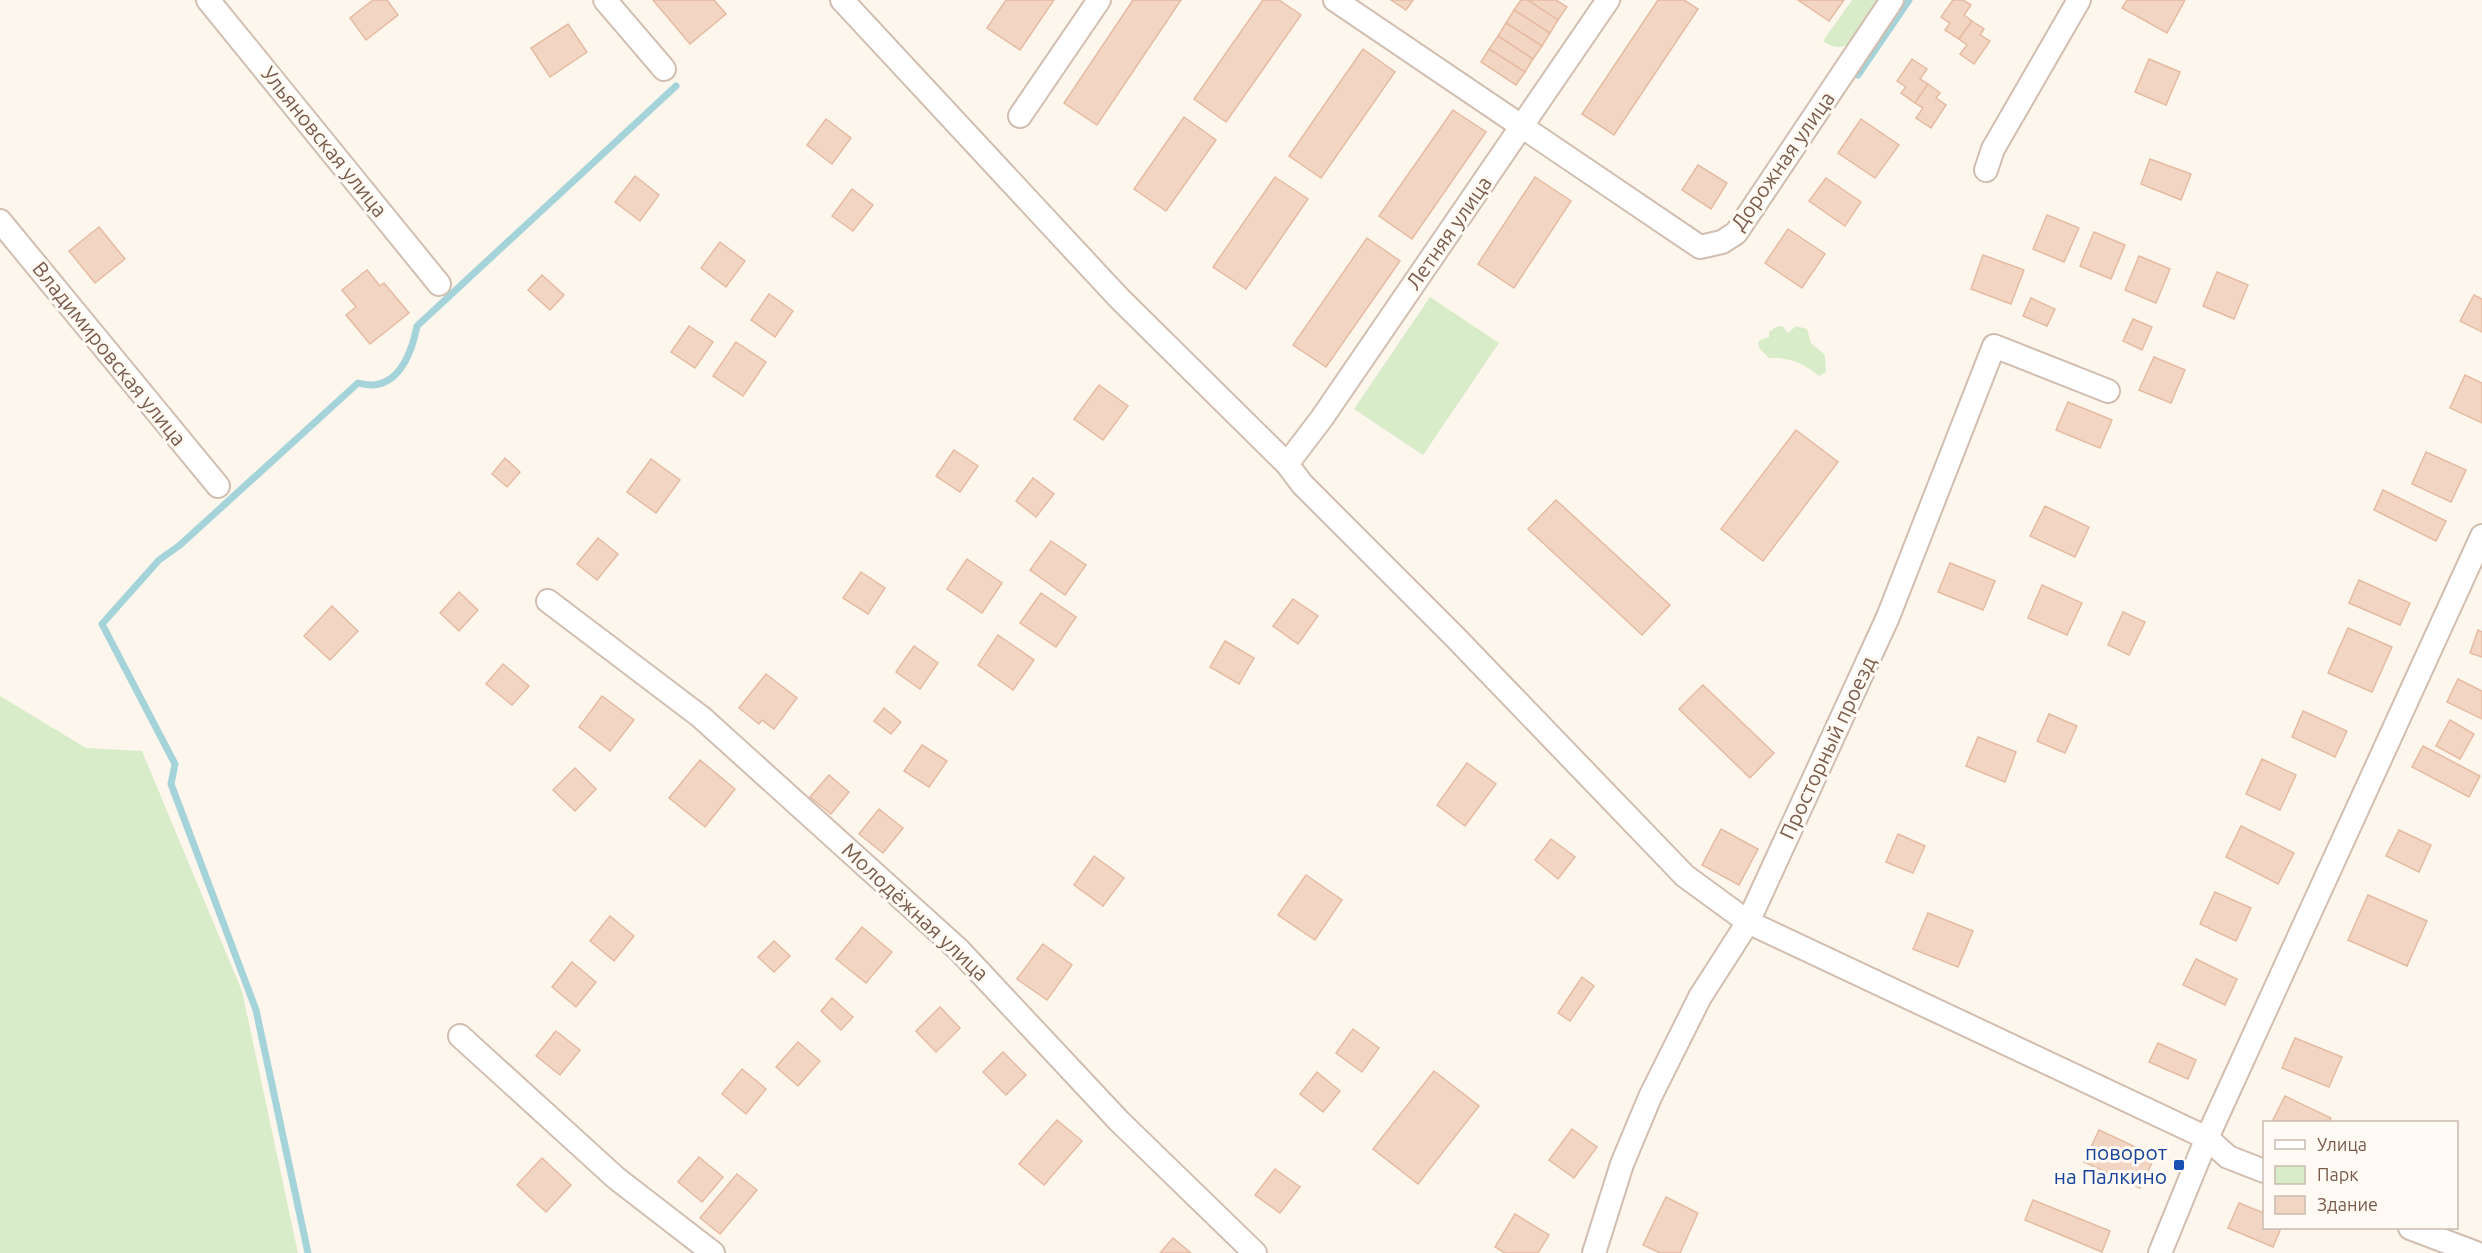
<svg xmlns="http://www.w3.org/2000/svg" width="2482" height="1253" font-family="Ubuntu,sans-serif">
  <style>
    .green { fill: #d8ecc9 }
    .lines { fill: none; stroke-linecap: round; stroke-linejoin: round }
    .stream { stroke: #a5d3da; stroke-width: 7 }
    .building { fill: #f3d5c3; stroke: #e6bba3; stroke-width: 1.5 }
    .minor-casing { stroke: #d1beb0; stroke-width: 26 }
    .minor { stroke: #fff; stroke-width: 22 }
    .transit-dot { fill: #1a4fb4; stroke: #fffaf3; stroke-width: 2 }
    .labels { text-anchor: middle; stroke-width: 6; stroke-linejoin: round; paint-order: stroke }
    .street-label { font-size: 21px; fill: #7a5c4d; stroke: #fffaf3 }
    .transit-label { font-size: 21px; fill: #164399; stroke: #fffaf3; text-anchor: end }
  </style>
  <rect width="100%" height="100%" fill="#fdf6ec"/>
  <!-- green -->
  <g class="green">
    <path d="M1852,0h24v7c-13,19 -26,54 -53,34z"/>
    <path d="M1430,297l69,46 -76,112 -69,-46z"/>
    <path d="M1782,326l6,7 8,-7 11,3 4,14 14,12 1,17 -7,4c-15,-12 -29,-19 -50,-18l-9,-9 -2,-6 2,-3 9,-3v-5l7,-5z"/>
    <path d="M0,696l86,52 56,3 100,240 56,262h-298z"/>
  </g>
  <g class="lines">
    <!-- stream -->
    <g class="stream">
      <path d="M1858,75l51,-75"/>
      <path d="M308,1253l-52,-243 -85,-226 4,-20 -73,-140 57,-64 21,-15 178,-162c38,11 53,-27 59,-57l259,-240"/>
    </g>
  </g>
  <!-- building -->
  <g class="building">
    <path d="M373,0h14l11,15 -32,25 -16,-22z"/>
    <path d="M653,0h61l12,14 -36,30z"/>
    <path d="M1006,0h48l-34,50 -33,-22z"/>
    <path d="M1133,0h48l-84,125 -33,-22z"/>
    <path d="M1263,0h16l22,15 -75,107 -32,-23z"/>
    <path d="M1391,0h22l-7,10z"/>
    <path d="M1521,0h7l30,20 -8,13 -36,-23z"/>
    <path d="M1528,0h28l11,7 -9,13z"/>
    <path d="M1658,0h26l14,9 -84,126 -32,-21z"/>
    <path d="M1798,0h46l-15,21z"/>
    <path d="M1953,0h10l8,5 -7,10 8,6 -13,18 -14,-9 5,-7 -9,-6z"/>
    <path d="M2127,0h58l-18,33 -45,-25z"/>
    <path d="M1514,10l36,23 -8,13 -36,-23z"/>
    <path d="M1972,21l12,8 -4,6 10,6 -16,23 -14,-10 7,-9 -8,-6z"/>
    <path d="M1506,23l36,23 -9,13 -35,-23z"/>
    <path d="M568,24l19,28 -37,25 -19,-29z"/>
    <path d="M1498,36l35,23 -8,13 -36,-23z"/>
    <path d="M1363,49l32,23 -74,106 -32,-22z"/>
    <path d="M1489,49l36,23 -9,13 -35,-23z"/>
    <path d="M1912,59l15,10 -7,10 8,5 -13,19 -14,-10 5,-6 -9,-6z"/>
    <path d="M2149,59l31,13 -14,33 -31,-13z"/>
    <path d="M1928,84l12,9 -4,5 10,7 -15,23 -15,-10 7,-10 -8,-5z"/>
    <path d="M1453,110l33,22 -74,107 -33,-23z"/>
    <path d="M1184,117l32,23 -50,71 -32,-22z"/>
    <path d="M826,119l25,19 -19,26 -25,-19z"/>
    <path d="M1861,119l38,26 -24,33 -37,-25z"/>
    <path d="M2150,159l41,15 -10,26 -40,-16z"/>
    <path d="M1698,165l29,18 -16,26 -29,-19z"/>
    <path d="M635,176l24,19 -19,26 -25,-19z"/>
    <path d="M1275,177l33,22 -62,90 -33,-22z"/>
    <path d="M1535,177l36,24 -57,87 -36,-24z"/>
    <path d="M1826,178l35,24 -16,24 -36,-25z"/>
    <path d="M852,189l21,16 -20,26 -21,-15z"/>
    <path d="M2047,215l32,13 -15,34 -31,-13z"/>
    <path d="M99,227l26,32 -30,24 -26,-32z"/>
    <path d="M1788,229l37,25 -23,34 -37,-25z"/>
    <path d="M2094,232l31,13 -14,34 -31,-13z"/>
    <path d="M1367,238l33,23 -74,106 -33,-22z"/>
    <path d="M720,242l25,19 -19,26 -25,-19z"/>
    <path d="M1983,255l41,15 -13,34 -40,-15z"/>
    <path d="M2139,256l31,13 -14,34 -31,-13z"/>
    <path d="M367,270l13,16 4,-3 25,30 -39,31 -24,-29 10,-8 -14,-17z"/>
    <path d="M2217,272l31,13 -14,34 -31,-13z"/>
    <path d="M542,275l22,20 -14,15 -22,-20z"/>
    <path d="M769,294l24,17 -18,26 -24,-17z"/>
    <path d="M2474,295l8,4v33l-22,-11z"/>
    <path d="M2031,298l24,11 -8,17 -24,-10z"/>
    <path d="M2133,319l19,8 -10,23 -19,-9z"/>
    <path d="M689,326l24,16 -18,26 -24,-16z"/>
    <path d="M736,342l30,20 -23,34 -30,-20z"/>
    <path d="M2154,357l31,13 -14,33 -32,-13z"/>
    <path d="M2465,375l17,8v40l-32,-15z"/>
    <path d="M1099,385l29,21 -25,34 -29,-21z"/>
    <path d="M2068,402l44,18 -12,28 -44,-18z"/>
    <path d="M1796,430l42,32 -75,99 -42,-32z"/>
    <path d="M954,450l24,16 -18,26 -24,-16z"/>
    <path d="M2426,452l40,18 -15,32 -39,-18z"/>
    <path d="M505,458l15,14 -13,15 -15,-13z"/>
    <path d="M651,459l29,21 -24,33 -29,-21z"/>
    <path d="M1033,478l21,16 -18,23 -20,-16z"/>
    <path d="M2383,490l63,31 -10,20 -62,-31z"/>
    <path d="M1556,500l114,105 -28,30 -114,-106z"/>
    <path d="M2045,506l44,21 -14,30 -45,-21z"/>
    <path d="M598,538l20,16 -21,26 -20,-16z"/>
    <path d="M1051,541l35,24 -21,30 -35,-25z"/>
    <path d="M967,559l35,24 -20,30 -35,-24z"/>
    <path d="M1950,563l45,18 -12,29 -45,-18z"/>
    <path d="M861,572l24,16 -17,26 -25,-16z"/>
    <path d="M2359,580l51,23 -10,22 -51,-22z"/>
    <path d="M2042,585l40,18 -15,32 -39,-17z"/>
    <path d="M459,592l19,18 -19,21 -19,-18z"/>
    <path d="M1041,593l35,24 -20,30 -36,-24z"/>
    <path d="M1293,599l25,17 -20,28 -25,-18z"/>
    <path d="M332,606l26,25 -28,29 -26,-24z"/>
    <path d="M2123,612l22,10 -16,33 -21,-10z"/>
    <path d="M2348,628l44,19 -20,45 -44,-19z"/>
    <path d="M2478,630l4,2v25l-12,-4z"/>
    <path d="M998,635l36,25 -21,30 -35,-25z"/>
    <path d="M1225,641l29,17 -15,26 -29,-17z"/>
    <path d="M914,646l24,17 -18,26 -24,-17z"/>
    <path d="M503,664l26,22 -17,19 -26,-21z"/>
    <path d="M766,674l31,24 -23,31 -12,-9 -3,4 -20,-16z"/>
    <path d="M2458,679l24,12v28l-35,-17z"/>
    <path d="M1703,685l71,68 -24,25 -71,-69z"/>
    <path d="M602,696l32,24 -24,31 -31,-24z"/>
    <path d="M884,708l17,14 -10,12 -17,-13z"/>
    <path d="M2303,711l44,20 -12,26 -43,-20z"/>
    <path d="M2049,714l28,12 -12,27 -28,-12z"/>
    <path d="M2450,720l24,14 -14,25 -24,-13z"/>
    <path d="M1978,737l38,15 -11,30 -39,-16z"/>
    <path d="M922,745l25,16 -18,26 -25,-16z"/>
    <path d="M2423,746l57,30 -11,21 -57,-30z"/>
    <path d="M2262,759l34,16 -16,35 -34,-16z"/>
    <path d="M700,760l35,29 -30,38 -36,-29z"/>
    <path d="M1467,763l29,21 -31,42 -28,-21z"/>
    <path d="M575,768l21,21 -21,22 -22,-21z"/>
    <path d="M829,775l20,17 -18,22 -21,-17z"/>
    <path d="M879,809l24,19 -20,25 -24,-19z"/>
    <path d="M2241,826l53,27 -16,31 -52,-27z"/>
    <path d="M1721,829l37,20 -19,36 -37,-20z"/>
    <path d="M2399,830l32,15 -12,27 -33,-16z"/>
    <path d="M1898,834l27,12 -12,27 -27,-11z"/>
    <path d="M1551,839l24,18 -17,22 -23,-19z"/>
    <path d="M1094,856l30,22 -21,28 -29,-21z"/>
    <path d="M1306,875l36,25 -27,40 -37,-25z"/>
    <path d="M2215,892l36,16 -15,33 -36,-17z"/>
    <path d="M2368,895l59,26 -20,45 -59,-26z"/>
    <path d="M1928,913l45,18 -15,36 -45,-18z"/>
    <path d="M610,916l24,20 -20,25 -24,-20z"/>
    <path d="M862,927l30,25 -26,31 -30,-24z"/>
    <path d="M774,941l16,15 -16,16 -16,-15z"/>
    <path d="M1043,944l29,21 -25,35 -30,-21z"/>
    <path d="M2196,959l41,20 -12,26 -42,-20z"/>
    <path d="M572,962l24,20 -20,25 -24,-20z"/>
    <path d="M1582,977l12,9 -24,35 -12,-8z"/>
    <path d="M832,998l21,19 -12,13 -20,-19z"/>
    <path d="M940,1007l20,21 -24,24 -20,-21z"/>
    <path d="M1353,1029l26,19 -17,24 -26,-19z"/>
    <path d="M556,1031l24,19 -20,25 -24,-19z"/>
    <path d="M2295,1038l47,19 -13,30 -47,-19z"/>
    <path d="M798,1042l22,19 -22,25 -22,-19z"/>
    <path d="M2158,1043l38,17 -8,19 -39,-17z"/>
    <path d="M1003,1052l23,23 -20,20 -23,-23z"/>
    <path d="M742,1069l24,20 -20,25 -24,-20z"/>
    <path d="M1434,1071l45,35 -61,78 -45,-35z"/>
    <path d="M1317,1072l23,19 -17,21 -23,-18z"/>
    <path d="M2285,1096l46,22 -2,4h-57z"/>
    <path d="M1057,1120l25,21 -38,44 -25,-21z"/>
    <path d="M1572,1129l25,18 -23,31 -25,-18z"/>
    <path d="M2099,1130l56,26 -15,32 -56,-26z"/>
    <path d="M699,1157l24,20 -21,25 -24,-20z"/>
    <path d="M542,1158l29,27 -25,27 -29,-27z"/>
    <path d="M1275,1169l25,18 -20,26 -25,-18z"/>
    <path d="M737,1174l20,16 -37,44 -20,-16z"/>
    <path d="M1666,1197l32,16 -18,40h-20l-17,-8z"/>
    <path d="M2033,1200l77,31 -8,21 -77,-32z"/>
    <path d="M2239,1203l25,10v15h17l-8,19 -45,-19z"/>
    <path d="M1515,1214l34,21 -11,18h-33l-10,-6z"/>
    <path d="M1173,1238l18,15h-31z"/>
  </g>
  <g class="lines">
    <!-- minor casing -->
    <g class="minor-casing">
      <g id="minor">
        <path d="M208,0l231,284"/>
        <path d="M605,0l59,69"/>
        <path d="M842,0l276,297 169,167 15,20 153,153 230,239 63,46 459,216 21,19 36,14"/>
        <path d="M1335,0l365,247 22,-5 14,-9 156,-233"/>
        <path d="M1020,116l79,-116"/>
        <path d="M1986,170l7,-21 86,-149"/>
        <path d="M0,221l218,265"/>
        <path d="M1287,464l35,-46 286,-418"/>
        <path d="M548,601l153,116 258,233 160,171 136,132"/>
        <path d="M460,1036l156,142 97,75"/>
        <path d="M2410,1228l66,25"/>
        <path d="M1594,1253l28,-89 28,-67 50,-100 48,-75 140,-305 106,-271 114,45"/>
        <path d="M2160,1253l47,-115 275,-602"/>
      </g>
    </g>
    <!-- minor -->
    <use href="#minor" class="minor"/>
  </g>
  <!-- markers -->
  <rect class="transit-dot" x="2173" y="1159" width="12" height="12" rx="3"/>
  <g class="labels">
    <!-- street labels -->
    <g class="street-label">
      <text transform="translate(324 142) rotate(51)" y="7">Ульяновская улица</text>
      <text transform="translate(1783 161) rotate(-55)" y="7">Дорожная улица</text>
      <text transform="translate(1449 233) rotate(-55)" y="7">Летняя улица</text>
      <text transform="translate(109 354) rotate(51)" y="7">Владимировская улица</text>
      <text transform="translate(1828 748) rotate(-65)" y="7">Просторный проезд</text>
      <text transform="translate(915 912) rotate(43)" y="7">Молодёжная улица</text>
    </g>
    <!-- transit labels -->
    <g class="transit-label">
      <text x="2167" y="1160">поворот<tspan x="2167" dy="24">на Палкино</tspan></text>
    </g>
  </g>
  <!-- legend -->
  <rect x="2263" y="1121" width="195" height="108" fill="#fffaf3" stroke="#cabbb1" stroke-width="1.5"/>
  <rect x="2275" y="1140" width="30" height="9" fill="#ffffff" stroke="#cabbb1" stroke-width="1.5"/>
  <text x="2317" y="1151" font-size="18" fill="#7a5c4d">Улица</text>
  <rect x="2275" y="1166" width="30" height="18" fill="#d8ecc9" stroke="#cabbb1" stroke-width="1.5"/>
  <text x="2317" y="1181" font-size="18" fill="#7a5c4d">Парк</text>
  <rect x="2275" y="1196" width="30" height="18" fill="#f3d5c3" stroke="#cabbb1" stroke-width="1.5"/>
  <text x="2317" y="1211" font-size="18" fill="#7a5c4d">Здание</text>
</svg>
